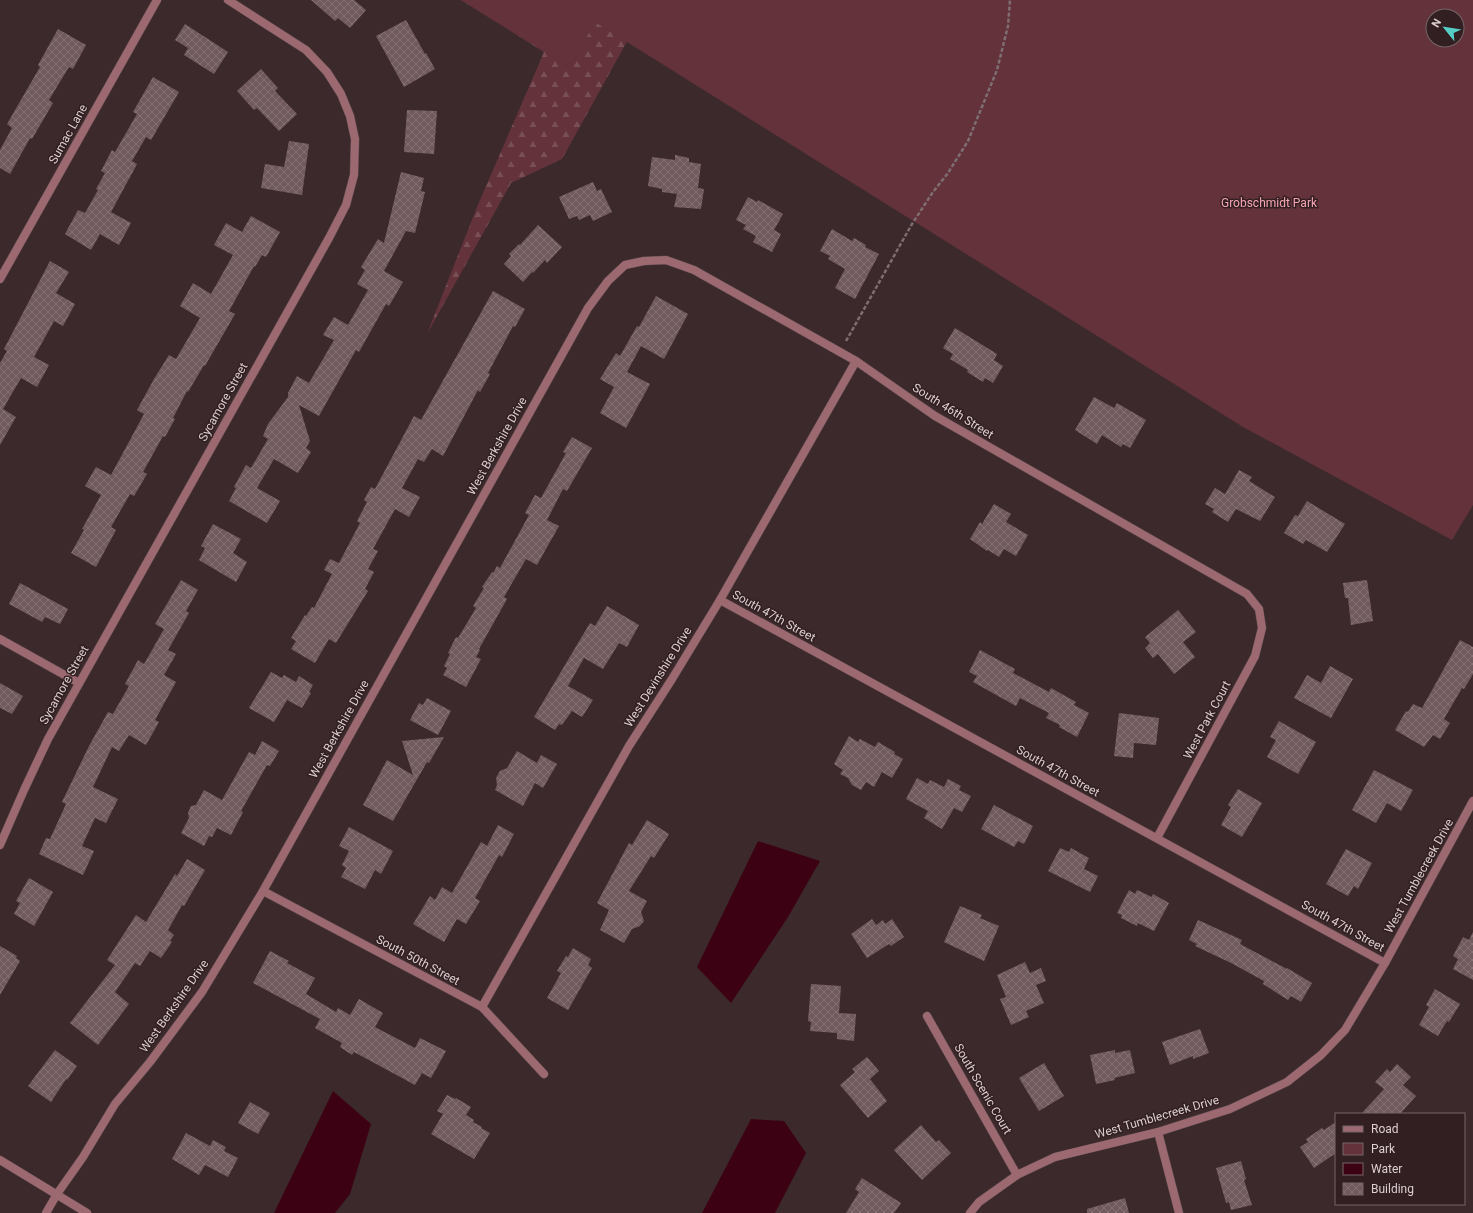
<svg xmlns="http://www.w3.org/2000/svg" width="1473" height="1213" font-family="Roboto,sans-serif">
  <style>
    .forest { fill: url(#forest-firs) }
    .park { fill: #63323b; fill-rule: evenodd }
    .water { fill: #3c0214 }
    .building { fill: url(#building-cross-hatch) }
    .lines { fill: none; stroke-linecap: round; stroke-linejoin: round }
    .minor-casing { stroke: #59474a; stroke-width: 9 }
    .tertiary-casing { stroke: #59474a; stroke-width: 9 }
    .path { stroke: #7f6e71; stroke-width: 2.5; stroke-dasharray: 4 2; stroke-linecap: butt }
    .minor { stroke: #9c6971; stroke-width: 8 }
    .tertiary { stroke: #9c6971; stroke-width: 8 }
    .labels { text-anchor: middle; stroke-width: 3; stroke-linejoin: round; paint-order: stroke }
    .street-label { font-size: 12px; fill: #dccfd1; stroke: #321f22 }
    .park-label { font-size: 12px; fill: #f6a6b3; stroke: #321f22 }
  </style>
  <defs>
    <pattern id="forest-firs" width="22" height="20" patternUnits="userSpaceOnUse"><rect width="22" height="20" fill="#63323b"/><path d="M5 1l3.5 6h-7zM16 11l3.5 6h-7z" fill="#794f56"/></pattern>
    <pattern id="building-cross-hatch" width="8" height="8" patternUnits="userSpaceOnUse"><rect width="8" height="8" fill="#715a5e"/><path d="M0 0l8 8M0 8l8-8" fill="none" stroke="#857174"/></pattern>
  </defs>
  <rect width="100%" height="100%" fill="#3c292c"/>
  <!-- forest -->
  <path class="forest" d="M461,0h189l-88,159 -51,24 -84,151 50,-127 67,-155z"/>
  <!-- park -->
  <path class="park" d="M461,0h1012v505l-21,35 -209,-113 -648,-405 -25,45zM1433,16h24v24h-24z"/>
  <!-- water -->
  <g class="water">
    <path d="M758,841l62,20 -32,56 -57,86 -34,-36z"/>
    <path d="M333,1091l38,33 -21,70 -15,19h-61z"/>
    <path d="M751,1119l33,2 22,32 -31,60h-73z"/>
  </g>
  <!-- building -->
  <g class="building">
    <path d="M311,0h43l12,10 -16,18 -12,-10 -3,3z"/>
    <path d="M406,20l19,34 1,-1 9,16 -31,18 -28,-51z"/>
    <path d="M185,24l43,28 -14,22 -30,-19 4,-7 -13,-8z"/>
    <path d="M58,29l28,16 -13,24 -4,-2 -20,33 4,3 -21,36 -2,-1 -20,36 -10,-6v-18l12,-22 -5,-4 33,-57 -2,-2z"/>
    <path d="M261,69l17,19 -3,3 22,23 -18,17 -22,-23 -3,2 -17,-19z"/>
    <path d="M153,77l26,15 -28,48 -5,-3 -14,24 5,3 -1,2 -25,46 20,11 -12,22 -19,-11 -9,16 -26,-16 13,-24 7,3 13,-23 -2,-1 9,-16 -4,-2 11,-21 3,2 22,-38 -4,-2z"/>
    <path d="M407,110l30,1 -3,43 -30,-2z"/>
    <path d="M289,141l20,3 -7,51 -41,-7 4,-24 19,3z"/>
    <path d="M675,155l14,3v4l12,2 -3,24 6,1 -3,20 -27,-2 3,-13 -15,-2v-3l-14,-3 4,-29 23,3z"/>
    <path d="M401,172l23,6 -3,13 4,1 -10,41 -9,-2 -22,40 19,11 -14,24 -3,-2 -27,48 -3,-2 -37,66 -20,-11 11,36 -4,7 5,4 -13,21 -24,-14 -17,29 23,13 -13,22 -38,-22 7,-13 -2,-1 12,-22 5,3 17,-29 -5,-3 5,-12 20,-27v-4l9,-17 12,7 25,-43 -11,-5 11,-18 14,8 20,-35 -11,-6 8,-14 -4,-3 17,-28 6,4z"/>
    <path d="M593,182l4,9 4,-2 11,23 -19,9 -3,-6 -11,5 -2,-4 -8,3 -10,-22z"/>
    <path d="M748,197l9,5 1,-2 25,14 -9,16 7,4 -9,18 -19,-10 3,-6 -13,-7 3,-4 -10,-5z"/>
    <path d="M251,216l29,16 -14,25 -4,-2 -7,12 -1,-1 -25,45 6,3 -30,52 -1,-1 -16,27 -1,-1 -14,27 2,1 -10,18 -2,-1 -20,36 4,2 -13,22 -4,-2 -19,33 5,3 -20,37 -25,-14 13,-23 -2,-1 19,-34 -16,-9 11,-19 15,8 33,-61 -7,-4 17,-31 15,-24 7,4 24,-41 -20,-12 13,-23 18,11 22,-39 -19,-10 12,-22 16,9z"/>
    <path d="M538,225l24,22 -15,16 -2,-3 -12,13 -1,-1 -9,10 -19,-18 7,-8 -2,-2 10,-10 1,1z"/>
    <path d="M832,229l20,12 2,-3 12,7 -1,2 14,7 -24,45 -20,-11 10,-19 -17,-10 2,-3 -10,-5z"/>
    <path d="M50,261l19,11 -13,21 19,11 -12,22 -9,-5 -20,36 15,8 -12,22 -16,-9 -18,31 13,8 -16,28v-82l7,-12 -3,-2z"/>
    <path d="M493,291l32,18 -10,18 -2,-1 -25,47 2,1 -10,18 -2,-2 -35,66 -11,-7 -8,13 -6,-3 -16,29 18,9 -11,20 -14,-8 -22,40 5,2 -10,18 6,3 -9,17 3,2 -32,52 -7,-4 -14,24 -24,-14 5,-8 -5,-3 14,-23 1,1 6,-9 2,1 18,-34 -8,-4 6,-11 9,4 21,-40 -3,-2 10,-19 -3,-2 7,-13 4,2 39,-73 7,4z"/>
    <path d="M656,296l32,18 -24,45 -23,-13 -14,26 23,12 -24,44 -26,-15 14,-26 -14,-8 16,-26 4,3 17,-30 2,1z"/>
    <path d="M955,328l42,26 -3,6 9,6 -10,17 -8,-5 -2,4 -16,-10 1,-2 -18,-11 3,-5 -10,-6z"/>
    <path d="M1094,397l20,11 3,-5 29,17 -16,28 -7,-4 -2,3 -19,-12 -5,9 -22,-14z"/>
    <path d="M572,437l20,11 -25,43 -4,-2 -16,31 12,6 -22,39 -11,-6 -22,38 3,2 -28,50 1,1 -4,7 5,2 -15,28 -23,-12 4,-7 -3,-2 6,-12 -2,-1 8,-16 2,1 18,-30 -3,-2 11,-18 -2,-1 10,-15 1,1 4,-7 3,2 29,-53 -4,-2 10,-18 6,3 25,-45 -3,-1z"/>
    <path d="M1239,470l13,7 -3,4 26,16 -15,24 -24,-12 -8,13 -16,-10 2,-3 -9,-5 10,-16 10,6z"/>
    <path d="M1307,501l38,23 -18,28 -21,-12 -3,4 -19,-11 11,-18 3,1z"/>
    <path d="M994,504l17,10 -5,8 22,13 -12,21 -12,-7 -5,8 -11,-7 -1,1 -17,-12 10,-17 2,2z"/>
    <path d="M213,524l28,15 -8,14 14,9 -11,20 -37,-22 6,-12 -4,-2z"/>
    <path d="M181,580l17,10 -12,21 3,2 -21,37 8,4 -12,21 12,7 -21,38 4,2 -13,23 -17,-10 -10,16 -7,-4 -19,40 25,12 -12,24 -11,-5 -13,28 12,5 -11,24 -44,-21 7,-16 4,1 16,-35 -4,-2 27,-56 19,-34 5,2 16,-28 -4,-2 13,-24 6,4 20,-35 -9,-5z"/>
    <path d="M1367,580l6,41 -22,4 -3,-27h-3l-2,-15z"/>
    <path d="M20,583l48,26 -8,15 -15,-7 -3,5 -33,-18z"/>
    <path d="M607,606l32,19 -12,22 -8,-4 -16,26 -19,-11 -16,28 25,14 -11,17 -10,-6 -10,14 -3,-1 -4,6 -21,-13 56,-94 5,3z"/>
    <path d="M1178,610l18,22 -13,10 12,15 -21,17 -16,-20 -5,4 -8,-10 5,-5 -5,-6z"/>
    <path d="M1460,640l13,7v27l-9,15 -2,-1 -18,31 6,4 -10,16 -7,-4 -9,12 -29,-17 11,-19 2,1 5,-8 9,4z"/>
    <path d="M980,650l35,19 -2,4 36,19 2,-4 25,14 -2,3 15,8 -12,24 -18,-10 1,-2 -14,-7 3,-5 -29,-15 -4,8 -43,-24 4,-6 -8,-4z"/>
    <path d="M1330,666l23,13 -22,39 -37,-20 13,-23 14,8z"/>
    <path d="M271,672l11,6 2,-3 12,7 3,-6 14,9 -4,7 2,1 -9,15 -15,-8 -13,22 -25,-14z"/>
    <path d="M0,683l23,13 -11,18 -12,-6z"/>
    <path d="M427,698l24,13 -13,24 -28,-15 9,-17 4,2z"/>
    <path d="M1119,713l40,5 -3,27 -22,-2 -1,15 -19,-2z"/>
    <path d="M1279,721l37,21 -18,32 -31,-17 9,-17 -6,-3z"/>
    <path d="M849,736l9,6 2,-3 15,8 3,-5 17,10 -1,2 9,5 -11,19 -10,-6 -8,15 -8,-5 -5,8 -9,-5 -4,-7 -8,-4 3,-4 -9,-6z"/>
    <path d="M444,737l-15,26 -2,-1 -34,59 -30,-16 24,-45 26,15 -11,-34z"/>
    <path d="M262,741l17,10 -9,15 -3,-1 -26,46 2,1 -12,23 -14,-7 -5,9 -3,-1 -5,10 -23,-13 8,-15 -1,-5 3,-7 5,-1 8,-15 18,10 27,-48 6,3z"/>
    <path d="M517,751l20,12 4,-8 16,9 -14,24 -8,-5 -12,23 -28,-16 2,-5 -1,-7 4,-7 7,-3z"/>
    <path d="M1374,770l39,20 -12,21 -14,-8 -11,20 -24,-13z"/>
    <path d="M917,778l11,6 2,-4 14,7 4,-8 13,7 -2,4 12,6 -9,16 -8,-4 -12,21 -18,-11 4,-7 -22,-12z"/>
    <path d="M1238,789l24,14 -20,34 -21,-12 10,-18 -3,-2z"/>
    <path d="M994,805l39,21 -9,18 -6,-3 -4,6 -33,-18z"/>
    <path d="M647,820l22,14 -15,24 -3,-2 -22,35 18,10 -6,11 3,9 -4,5 -8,3 -8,14 -24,-13 9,-20 -12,-7 32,-60 3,2z"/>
    <path d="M498,825l16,9 -12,23 -3,-2 -24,43 5,3 -14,23 -9,-5 -13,23 -31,-18 17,-28 5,4 7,-13 10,6 29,-51 6,4z"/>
    <path d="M349,827l44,24 -12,23 -6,-4 -10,19 -24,-12 5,-9 -4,-3 7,-14 -10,-5z"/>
    <path d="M1060,848l9,4 2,-4 18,10 -5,11 14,7 -8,16 -42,-21z"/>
    <path d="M1346,849l26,14 -14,26 -4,-3 -6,10 -22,-12z"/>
    <path d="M187,859l18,11 -21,36 -2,-1 -14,25 6,5 -4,6 2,1 -11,16 -11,-7 -10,15 -5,-3 -20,29 14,12 -31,41 -28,-22 45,-58 -8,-5 29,-45 10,7 29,-48 2,2z"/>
    <path d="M29,878l24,14 -19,34 -20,-12 6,-11 -4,-2z"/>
    <path d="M1129,890l6,4 2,-4 15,7 1,-3 16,9 -15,28 -16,-8 -1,3 -16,-8 1,-3 -5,-2z"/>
    <path d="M960,906l22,9 -2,3 19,8 -15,35 -40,-19z"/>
    <path d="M872,919l4,6 7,-5 2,4 7,-5 12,18 -13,9 -2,-2 -22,14 -16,-24z"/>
    <path d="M1198,920l44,20 -2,4 47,25v-1l25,15 -11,19 -10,-6 -3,4 -25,-16 1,-3 -33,-18 -36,-17 2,-2 -8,-4z"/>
    <path d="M1473,932v48l-20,-11 5,-10 -5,-3 10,-19 6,3z"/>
    <path d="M0,946l17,10 -1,2 4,3 -20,34z"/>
    <path d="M573,948l18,11 -3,6 4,3 -24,42 -21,-12 14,-25 -4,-2 9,-15 2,1z"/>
    <path d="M270,951l19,10 -2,2 28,15 -9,16 30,18 2,-4 12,7 9,-16 24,14 -8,14 40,21 5,-10 26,13 -15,27 -9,-5 -7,12 -61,-33 -2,3 -12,-8 2,-4 -27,-15 5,-9 -67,-36z"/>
    <path d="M1025,962l5,11 11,-5 5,13 -10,4 8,18 -18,8 3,6 -18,8 -11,-26 6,-2 -9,-22z"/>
    <path d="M811,984l30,2 -2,27 17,1 -2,27 -17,-2v-6l-27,-2 1,-9 -3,-1z"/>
    <path d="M1435,989l25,15 -11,18 -2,-1 -9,15 -19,-11 10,-18 -3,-2z"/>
    <path d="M1200,1029l9,24 -16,6v-3l-23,9 -8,-23z"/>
    <path d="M55,1050l22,16 -10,14 -1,-1 -15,23 -23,-16z"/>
    <path d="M1115,1050v3l15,-3 5,23 -21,5 1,2 -19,4 -6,-29z"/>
    <path d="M867,1057l12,14 -9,8 17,22 -19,17 -28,-33 15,-13 -3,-3z"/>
    <path d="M1044,1063l20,33 -25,15 -20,-33z"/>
    <path d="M1397,1064l14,13 -8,8 13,11 -16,18h-39l23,-25 -9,-7 12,-13 3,3z"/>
    <path d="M447,1095l8,4 1,-1 15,9 -5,8 8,5 -1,2 9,5 -1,1 9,5 -16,26 -43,-25 12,-20 -6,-3z"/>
    <path d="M250,1102l20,11 -12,21 -20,-11z"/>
    <path d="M1336,1122v31l-22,15 -14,-21 8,-5 -2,-3 16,-11 2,2z"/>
    <path d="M921,1125l15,17 3,-2 12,13 -29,27 -28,-30z"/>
    <path d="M186,1133l24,13 3,-6 13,7 -2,4 14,7 -10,19 -23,-12 -6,10 -27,-16z"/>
    <path d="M1241,1161l5,18 -2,1 8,25 -21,5 -2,-8 -3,1 -10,-35z"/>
    <path d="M862,1178l39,25 -7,10h-48l13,-21 -4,-3z"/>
    <path d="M1125,1198l4,15h-42v-4z"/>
  </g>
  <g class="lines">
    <!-- minor casing -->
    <g class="minor-casing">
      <g id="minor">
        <path d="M0,279l157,-279"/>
        <path d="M720,600l665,363"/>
        <path d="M0,639l79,44"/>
        <path d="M0,845l24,-55 24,-51 281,-501 17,-33 8,-30 1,-36 -5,-23 -9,-22 -14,-22 -21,-22 -78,-50"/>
        <path d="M263,891l219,116 62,67"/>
        <path d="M482,1007l147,-261 43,-67 48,-79 136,-239"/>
        <path d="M927,1016l90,159"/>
        <path d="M1158,1132l21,81"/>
        <path d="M46,1213l11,-19 26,-37 32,-53 35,-42 52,-70 61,-101 325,-583 20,-27 17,-16 19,-4 22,-1 28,10 162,91 79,55 312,178 12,15 3,19 -7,28 -98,182"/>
        <path d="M970,1213l9,-11 38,-27 38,-18 103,-25 72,-23 57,-27 34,-27 24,-25 40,-67 88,-162"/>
      </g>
    </g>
    <!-- tertiary casing -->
    <g class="tertiary-casing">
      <path id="tertiary" d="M0,1160l87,53"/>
    </g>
    <!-- path -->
    <path class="path" d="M846,341l66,-117 21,-32 15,-19 20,-32 29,-71 11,-44 2,-26"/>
    <!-- minor -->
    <use href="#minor" class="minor"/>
    <!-- tertiary -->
    <use href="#tertiary" class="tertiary"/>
  </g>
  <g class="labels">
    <!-- street labels -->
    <g class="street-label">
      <text transform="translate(68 134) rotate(-61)" y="4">Sumac Lane</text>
      <text transform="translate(223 402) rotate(-61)" y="4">Sycamore Street</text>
      <text transform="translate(953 411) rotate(32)" y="4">South 46th Street</text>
      <text transform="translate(497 446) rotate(-61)" y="4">West Berkshire Drive</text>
      <text transform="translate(774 616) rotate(29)" y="4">South 47th Street</text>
      <text transform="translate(658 677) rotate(-58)" y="4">West Devinshire Drive</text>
      <text transform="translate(64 685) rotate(-61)" y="4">Sycamore Street</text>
      <text transform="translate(1207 720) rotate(-62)" y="4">West Park Court</text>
      <text transform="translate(339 729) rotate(-61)" y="4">West Berkshire Drive</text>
      <text transform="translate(1058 771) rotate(29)" y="4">South 47th Street</text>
      <text transform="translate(1419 876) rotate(-61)" y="4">West Tumblecreek Drive</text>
      <text transform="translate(1343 926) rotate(29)" y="4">South 47th Street</text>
      <text transform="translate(418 960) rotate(28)" y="4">South 50th Street</text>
      <text transform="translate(174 1006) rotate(-55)" y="4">West Berkshire Drive</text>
      <text transform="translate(983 1089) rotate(60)" y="4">South Scenic Court</text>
      <text transform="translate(1157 1117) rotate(-16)" y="4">West Tumblecreek Drive</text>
    </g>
    <!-- park labels -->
    <g class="park-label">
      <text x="1269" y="207">Grobschmidt Park</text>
    </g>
  </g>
  <!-- legend -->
  <rect x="1335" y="1113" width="130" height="92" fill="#321f22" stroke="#766568"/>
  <rect x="1343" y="1126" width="20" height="6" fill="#9c6971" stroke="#766568"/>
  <text x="1371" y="1133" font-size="12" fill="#dccfd1">Road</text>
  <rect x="1343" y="1143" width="20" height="12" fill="#63323b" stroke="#766568"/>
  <text x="1371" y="1153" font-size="12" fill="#dccfd1">Park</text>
  <rect x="1343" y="1163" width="20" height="12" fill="#3c0214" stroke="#766568"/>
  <text x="1371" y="1173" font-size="12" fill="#dccfd1">Water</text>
  <rect x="1343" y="1183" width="20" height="12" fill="url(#building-cross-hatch)" stroke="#766568"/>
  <text x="1371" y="1193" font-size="12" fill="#dccfd1">Building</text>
  <!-- north arrow -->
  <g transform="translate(1445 28) rotate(300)"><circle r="19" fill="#321f22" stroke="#766568"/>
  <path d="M0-3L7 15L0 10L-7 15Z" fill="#55cec5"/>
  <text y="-6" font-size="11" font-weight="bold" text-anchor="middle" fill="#dccfd1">N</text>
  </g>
</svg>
